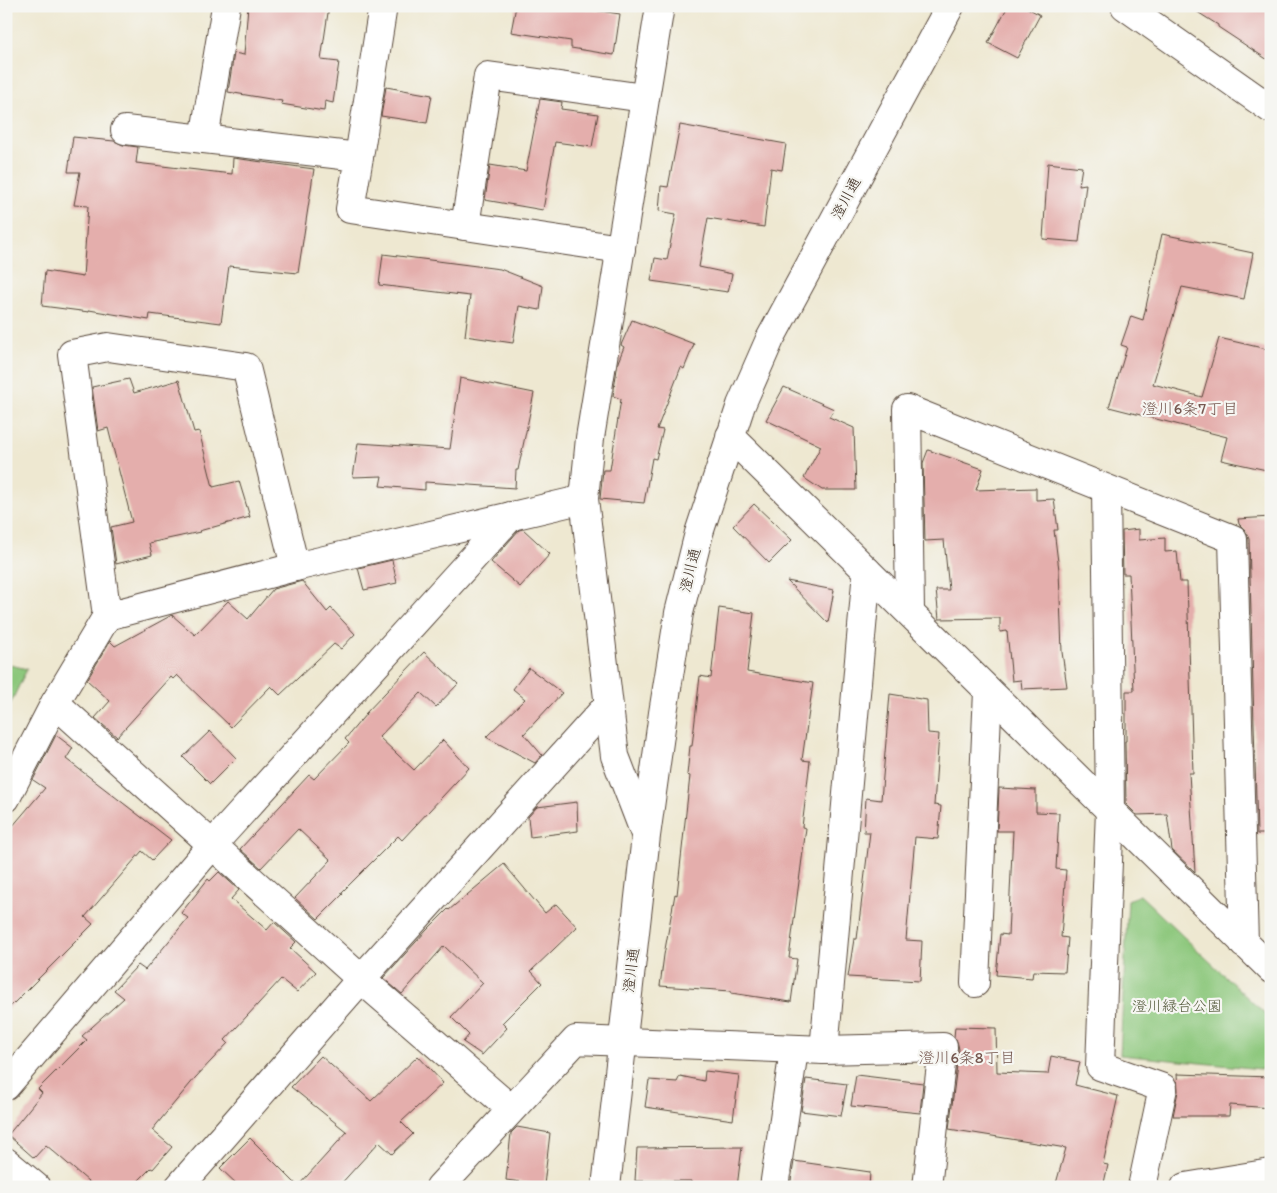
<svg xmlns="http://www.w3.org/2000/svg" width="1277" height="1193" font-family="Itim,'Klee One',sans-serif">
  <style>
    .green { fill: #8cc77b; stroke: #64784c }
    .building { fill: #e4aeac }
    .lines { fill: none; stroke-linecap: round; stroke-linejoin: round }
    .minor-casing { stroke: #564639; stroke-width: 30 }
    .minor { stroke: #fff; stroke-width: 28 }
    .labels { text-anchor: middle; stroke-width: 4.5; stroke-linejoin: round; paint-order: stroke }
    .street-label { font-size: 15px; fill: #3b2a1e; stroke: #f6f6f2 }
    .park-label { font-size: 15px; fill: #53593a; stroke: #f6f6f2 }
    .neighbourhood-label { font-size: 16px; fill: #765850; stroke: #f6f6f2 }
  </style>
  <rect width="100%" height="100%" fill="#f6f6f2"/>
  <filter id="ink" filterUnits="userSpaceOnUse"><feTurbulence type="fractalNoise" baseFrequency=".02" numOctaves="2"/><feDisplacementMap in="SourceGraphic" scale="10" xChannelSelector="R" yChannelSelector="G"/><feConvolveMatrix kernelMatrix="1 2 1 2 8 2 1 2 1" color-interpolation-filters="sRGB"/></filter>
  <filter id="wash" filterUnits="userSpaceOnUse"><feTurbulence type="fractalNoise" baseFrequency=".0096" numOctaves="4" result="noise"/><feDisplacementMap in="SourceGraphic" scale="20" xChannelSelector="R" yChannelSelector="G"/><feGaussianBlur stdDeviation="1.12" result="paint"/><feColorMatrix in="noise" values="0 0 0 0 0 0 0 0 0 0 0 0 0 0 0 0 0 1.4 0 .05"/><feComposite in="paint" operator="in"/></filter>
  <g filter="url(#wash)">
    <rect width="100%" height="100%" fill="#eee8d1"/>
    <!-- green -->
    <g class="green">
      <path d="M6,664l21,5 -21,44z"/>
      <path d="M1140,895l131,125v50l-151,-15 8,-155z"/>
    </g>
    <g id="blocks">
      <!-- building -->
      <g class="building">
        <path d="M248,6h81l-8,54 18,2 -6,41 -8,-2 -1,10 -43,-7 1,-3 -54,-9 6,-39 10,2z"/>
        <path d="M516,6h52l52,8 -6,41 -43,-7v-7l-60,-9z"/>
        <path d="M1008,6h16l16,9 -23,43 -29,-15z"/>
        <path d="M1188,6h83v56l-53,-35v-2z"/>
        <path d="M386,87l46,8 -5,28 -46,-7z"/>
        <path d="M540,99l22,3 -1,7 37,5 -6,33 -37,-5 -12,68 -58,-10 5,-35 36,6z"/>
        <path d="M680,125l106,19 -4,26 -11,-2 -7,59 -56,-9 -9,49 33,7 -4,18 -77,-11 4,-23 12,2 9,-46 -17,-3 2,-25 7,1z"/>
        <path d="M73,137l41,4 9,4 15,2 -2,16 96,11 1,-16 81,11 -16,104 -69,-7 -8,57 -71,-9 -1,6 -60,-10v2l-47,-6 3,-35 38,6 5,-71 -14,-1 6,-33h-12z"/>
        <path d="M1048,163l34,4 -3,18 7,-1 -7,58 -36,-3z"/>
        <path d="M1162,234l91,19 -9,46 -62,-12 -29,97 49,13 17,-59 52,12v121l-50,-11 6,-23 -118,-30 18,-60 -6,-2 10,-29 12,4z"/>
        <path d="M383,254l117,15 43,17 -3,24 -21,-4 -6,37 -48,-7 5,-40 -91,-11z"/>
        <path d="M632,320l62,24 -10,25 -3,-2 -24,62 6,1 -7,29 -4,-1 -8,45 -44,-4 3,-29h7l11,-71 -8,-3 5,-34 6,-15 -3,-2z"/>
        <path d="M460,378l74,15 -16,77h-2l-1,18 -90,-6v8l-45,-4 2,-10 -29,1 5,-34 92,6z"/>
        <path d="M129,379l5,14 45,-13 15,52 5,-1 14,56 26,-6 11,36 -51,14 1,1 -51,11 3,12 -36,9 -5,-37 21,-5 -24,-94 -10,3 -6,-44z"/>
        <path d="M784,387l50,22 -5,8 25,11 2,62h-34l-18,-12 17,-32 -55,-26z"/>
        <path d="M928,450l55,19 -7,21 60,-2v12l18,-1 4,31h-4l5,40 3,82 5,35 -45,2 -1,-9 -9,1 -5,-50 -7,1v-14l-61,1 -3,-29h13l-5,-50 -19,1 -2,-78z"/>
        <path d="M754,504l38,36 -23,23 -36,-37z"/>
        <path d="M1271,517v317h-14l-8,-295 -4,-9 -6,-6 -1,-5z"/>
        <path d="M523,529l27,25 -30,33 -29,-25 28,-32z"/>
        <path d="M1139,529v11l26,-2v14l12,-1 3,31h7l6,191h-4l6,99 -23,-22 -5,-36 -30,1 -11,-11 -1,-63h1v-50h8l-5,-117h-6l-1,-43z"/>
        <path d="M392,560l5,23 -33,7 -6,-22z"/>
        <path d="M302,581l25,31 4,-4 24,26 -14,15 -7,-5 -54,51 -9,-9 -40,41 -54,-52 -4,4 -2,-2 -54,60 -22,-19 15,-17 -23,-21 23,-39 5,5 57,-31 23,20 33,-34 20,18 25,-30z"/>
        <path d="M787,581l47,9 -6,33z"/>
        <path d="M719,608l35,5 -7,59 66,11 -11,77 8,1 -8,66 4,1 -17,130 8,1 -6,43 -60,-9v-2l-71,-5 4,-31 11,-61 2,1 13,-119 -3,-1 3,-29h2l8,-70 11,2z"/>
        <path d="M424,652l34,32 -22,23 -15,-14 -42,44 35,33 29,-30 26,28 -67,72 -4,-4 -57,57 2,1 -25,25 -23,-21 36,-38 -33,-31 -37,39 -21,-19 69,-74 5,4 35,-36 -4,-4 21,-25h-1z"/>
        <path d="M529,668l33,25 -38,41 18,21 -7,8 -49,-26 39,-38 -12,-10z"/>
        <path d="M890,694l37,6 1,33 11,1 -5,71 7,1 -3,33 -23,-2 -9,103 16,1 -2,40 -72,-4 6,-38h3l13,-107h-6l2,-34 15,2z"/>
        <path d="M210,731l26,27 -26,26 -27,-27z"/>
        <path d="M56,735l17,13 -7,11 105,81 -19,20 -10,-9 -57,66 8,7 -87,87v-177l39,-46 -12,-8z"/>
        <path d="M999,788l37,2v22l23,1 -3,56 10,1 -5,67 7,1 -3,34 -32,-1 -1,7 -36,-3 4,-41 8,1 5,-104h-16z"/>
        <path d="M577,802l1,29 -48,6 -2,-20 9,-10z"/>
        <path d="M504,864l41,49 11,-9 21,23 -46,44 11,12 -40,40 5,5 -25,27 -19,-13 6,-7 -18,-18 32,-34 -39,-37 -42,48 -19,-16 43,-47 22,-22 1,1z"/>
        <path d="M219,872l20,18 -8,9 36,31 7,-8 22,20 -6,6 26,24 -19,20 -16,-13 -56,61 3,3 -33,35 -43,52 20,17 -19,22 -2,-1 -19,19h-37l-49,-42 -12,13 -26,-23 34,-42 -4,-4 49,-49 -5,-4 42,-38 -10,-8 24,-25 7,5 43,-52 -7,-5 27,-34 2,2z"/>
        <path d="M955,1027l41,1 1,44 51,2 3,-18 29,6 -5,23 43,11 -15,68 5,1 -5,22h-48l11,-39 -117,-19 10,-80 -2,-8 -3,-4z"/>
        <path d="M321,1056l50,45 47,-45 25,27 -42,39 12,12 -21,20 -13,-12 -41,45h-98l-20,-19 30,-30 48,48 49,-54 -56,-45z"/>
        <path d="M705,1071l34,4 -6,45 -88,-13 4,-27 28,2 3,-6 24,5z"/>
        <path d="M1177,1074l94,3v31l-41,-3 -1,11h-56l5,-25z"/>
        <path d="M856,1075l67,8 -3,30 -69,-7z"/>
        <path d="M806,1079l41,5 -6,32 -40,-5z"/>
        <path d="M517,1127l33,6 -6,52 -38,-5 5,-47z"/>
        <path d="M742,1147l-5,40h-46v-6h-56l2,-33z"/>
        <path d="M794,1161l76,11 -1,15h-79z"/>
      </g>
    </g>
  </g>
  <g filter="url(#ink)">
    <use href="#blocks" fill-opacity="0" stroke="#564639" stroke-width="1"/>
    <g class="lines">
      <!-- minor casing -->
      <g class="minor-casing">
        <g id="minor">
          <path d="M226,6l-22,133 155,18 -9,52 115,17"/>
          <path d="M1125,6l146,103"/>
          <path d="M125,130l79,9"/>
          <path d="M359,157l24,-151"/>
          <path d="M621,249l-156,-23 23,-150 156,22"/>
          <path d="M730,436l541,533"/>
          <path d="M1106,489l4,321 -10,256 63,22 -21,99"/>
          <path d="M910,611l-3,-202 326,130 11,405"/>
          <path d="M107,616l-35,-262 36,-7 138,20 49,200"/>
          <path d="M55,703l306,276 150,130"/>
          <path d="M6,798l49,-95 52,-87 188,-49 289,-68"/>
          <path d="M645,834l-30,-78 -31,-257 6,-61 70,-432"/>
          <path d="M975,983l13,-292"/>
          <path d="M824,1050l119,-3 -16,140"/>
          <path d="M6,1086l207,-242 298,-328"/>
          <path d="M6,1162l30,25"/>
          <path d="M179,1187l182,-208 247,-274"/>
          <path d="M440,1187l136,-147 248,10 43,-479"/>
          <path d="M606,1187l40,-351 17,-123 16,-100 20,-80 42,-128 29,-66 180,-333"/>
          <path d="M774,1187l20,-137"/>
          <path d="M1185,1187l86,-14"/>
        </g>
      </g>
      <!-- minor -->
      <use href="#minor" class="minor"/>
    </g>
  </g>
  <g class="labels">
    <!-- street labels -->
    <g class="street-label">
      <text transform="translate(846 198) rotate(-62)" y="5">澄川通</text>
      <text transform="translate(690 570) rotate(-76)" y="5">澄川通</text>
      <text transform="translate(631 970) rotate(-83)" y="5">澄川通</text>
    </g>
    <!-- park labels -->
    <g class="park-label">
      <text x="1177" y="1011">澄川緑台公園</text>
    </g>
    <!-- neighbourhood labels -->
    <g class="neighbourhood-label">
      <text x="1190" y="414">澄川6条7丁目</text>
      <text x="967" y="1063">澄川6条8丁目</text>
    </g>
  </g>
  <!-- margin -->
  <rect width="1277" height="1193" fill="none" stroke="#f6f6f2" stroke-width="25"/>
</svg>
